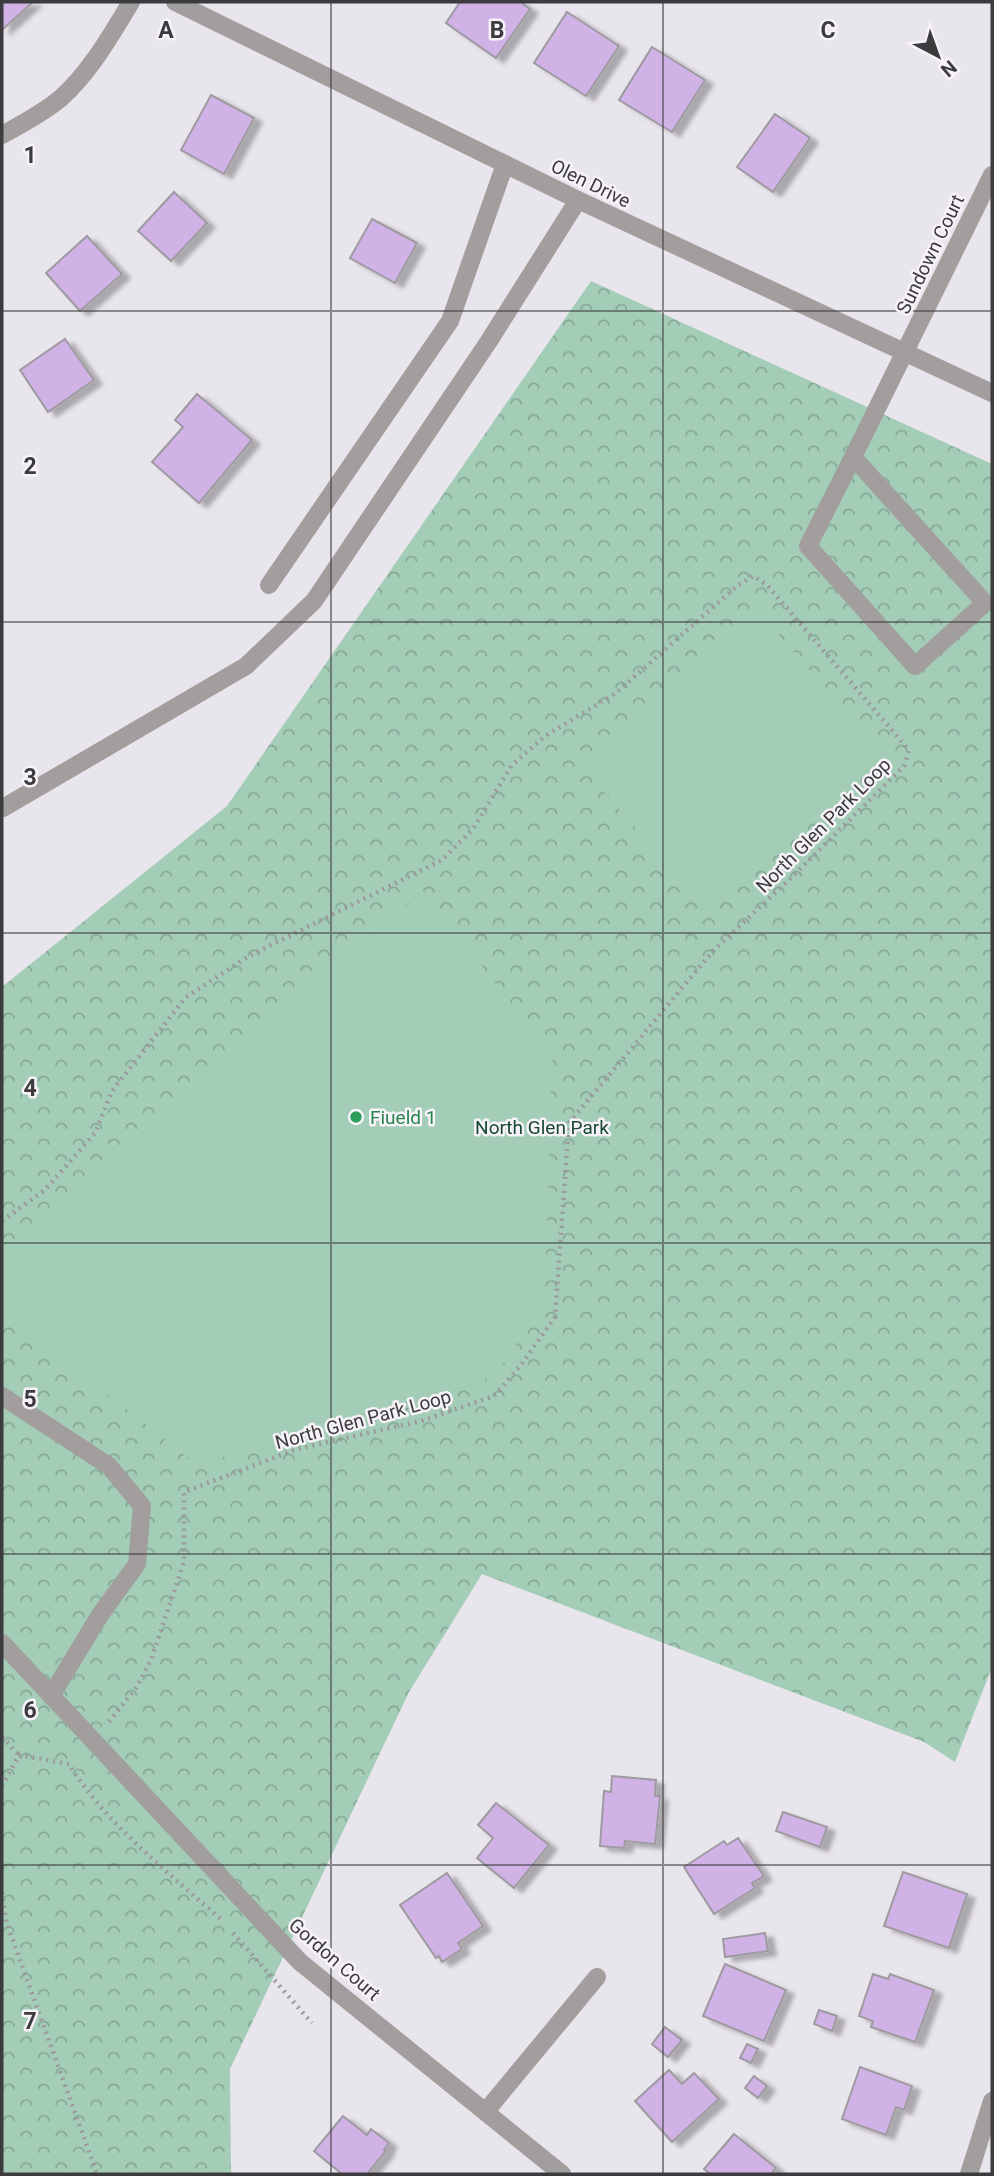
<svg xmlns="http://www.w3.org/2000/svg" width="994" height="2176" font-family="Roboto,sans-serif">
  <style>
    .park { fill: url(#park-crowns) }
    .pitch { fill: #a3cdb7 }
    .building { fill: #d0b2e7; stroke: #9d9aa0; stroke-width: 2; filter: url(#shadow) }
    .lines { fill: none; stroke-linecap: round; stroke-linejoin: round }
    .path { stroke: #9a989c; stroke-width: 4.5; stroke-dasharray: 2 5; stroke-linecap: butt }
    .minor { stroke: #a29e9e; stroke-width: 18 }
    .grid { fill: none; stroke: #3c3b3d; stroke-width: 2; stroke-opacity: 0.55 }
    .leisure-dot { fill: #2e9e5b; stroke: #f7f3f9; stroke-width: 2.5 }
    .labels { text-anchor: middle; stroke-width: 5; stroke-linejoin: round; paint-order: stroke }
    .street-label { font-size: 19px; fill: #3c3b3d; stroke: #f7f3f9 }
    .leisure-label { font-size: 19px; fill: #27864d; stroke: #f7f3f9; text-anchor: start }
    .park-label { font-size: 19px; fill: #164833; stroke: #f7f3f9 }
    .grid-label { font-size: 23px; text-anchor: middle; font-weight: bold; fill: #3c3b3d; stroke: #f7f3f9; stroke-width: 5; stroke-linejoin: round; paint-order: stroke }
  </style>
  <defs>
    <pattern id="park-crowns" width="20" height="18" patternUnits="userSpaceOnUse" patternTransform="scale(1.75)"><rect width="20" height="18" fill="#a3cdb7"/><path d="M2 6a3 3 0 1 1 6 0M12 15a3 3 0 1 1 6 0" fill="none" stroke="#86a896"/></pattern>
    <filter id="shadow"><feDropShadow dx="8" dy="4.5" stdDeviation="2" flood-color="#0004"/></filter>
  </defs>
  <rect width="100%" height="100%" fill="#e9e5ec"/>
  <!-- park -->
  <path class="park" d="M591,281l401,183v1203l-37,95 -31,-20 -442,-168 -73,118 -179,377 1,105h-229v-1187l225,-181z"/>
  <!-- pitch -->
  <g class="pitch">
    <path d="M760,613l121,140 -177,154 -120,-138z"/>
    <path d="M423,891l129,165 -7,242 -49,77 -120,42 -180,47 -194,-154v-56z"/>
  </g>
  <!-- building -->
  <g class="building">
    <path d="M2,2h31l-31,28z"/>
    <path d="M460,2h61l9,7 -34,49 -50,-35z"/>
    <path d="M567,12l52,34 -33,50 -52,-33z"/>
    <path d="M652,47l53,33 -33,52 -53,-32z"/>
    <path d="M211,95l43,23 -30,56 -43,-24z"/>
    <path d="M775,114l35,24 -37,54 -36,-25z"/>
    <path d="M174,192l33,31 -36,38 -33,-30z"/>
    <path d="M372,219l45,24 -22,40 -45,-25z"/>
    <path d="M87,236l35,38 -42,37 -34,-38z"/>
    <path d="M65,339l29,41 -46,32 -28,-42z"/>
    <path d="M197,394l55,46 -53,63 -47,-41 31,-35 -8,-7z"/>
    <path d="M612,1776l44,4 -1,16h5l-5,48 -30,-3 -1,7 -24,-2 4,-55 7,1z"/>
    <path d="M496,1803l53,42 -35,43 -37,-30 16,-20 -15,-13z"/>
    <path d="M783,1812l44,15 -7,20 -44,-16z"/>
    <path d="M738,1838l26,38 -12,7 3,5 -41,26 -30,-47 40,-26 3,4z"/>
    <path d="M903,1872l64,22 -18,54 -65,-22z"/>
    <path d="M447,1873l36,53 -25,17 4,6 -20,13 -3,-6 -3,2 -36,-53z"/>
    <path d="M765,1933l3,18 -43,6 -2,-18z"/>
    <path d="M725,1964l61,26 -22,51 -61,-25z"/>
    <path d="M873,1974l15,5 2,-5 44,16 -19,52 -44,-15 2,-6 -14,-5z"/>
    <path d="M819,2010l18,6 -5,15 -18,-7z"/>
    <path d="M665,2027l17,13 -14,17 -16,-13z"/>
    <path d="M747,2044l11,5 -7,14 -11,-5z"/>
    <path d="M860,2067l52,19 -8,24 -8,-3 -10,28 -44,-16z"/>
    <path d="M669,2070l13,14 12,-11 25,26 -47,43 -37,-41z"/>
    <path d="M754,2076l13,10 -9,12 -13,-10z"/>
    <path d="M343,2116l24,19 4,-6 18,14 -5,7 2,1 -19,23h-25l-28,-23z"/>
    <path d="M734,2134l42,34 -5,6h-61l-6,-5z"/>
  </g>
  <g class="lines">
    <!-- path -->
    <g class="path">
      <path d="M2,1221l43,-31 50,-57 17,-42 74,-94 63,-41 193,-96 31,-31 39,-64 33,-29 71,-43 121,-107 16,-10 14,9 142,165 -5,16 -113,112 -78,73 -144,172 -14,194 -34,48 -27,31 -73,25 -124,28 -113,43v70l-33,98 -15,28 -28,35"/>
      <path d="M2,1737l17,18"/>
      <path d="M2,1786l17,-31 50,9c34,57 103,112 154,157"/>
      <path d="M2,1892l5,32 90,250"/>
      <path d="M233,1933l79,90"/>
    </g>
    <!-- minor -->
    <g class="minor">
      <path d="M175,2l403,198 414,193"/>
      <path d="M2,135c20,-11 41,-22 59,-37 29,-26 50,-63 70,-96"/>
      <path d="M853,457l-45,89 107,120 70,-63 -132,-146 139,-282"/>
      <path d="M269,585l181,-264 55,-157"/>
      <path d="M3,808l243,-142 68,-65 175,-260 89,-141"/>
      <path d="M2,1396l107,70 33,40 -5,58 -37,51 -49,81"/>
      <path d="M2,1643l298,319 262,212"/>
      <path d="M486,2111l111,-134"/>
      <path d="M969,2174l23,-73"/>
    </g>
  </g>
  <!-- grid -->
  <path class="grid" d="M331,2v2172M663,2v2172M2,311h990M2,622h990M2,933h990M2,1243h990M2,1554h990M2,1865h990"/>
  <!-- markers -->
  <circle class="leisure-dot" cx="356" cy="1117" r="7"/>
  <g class="labels">
    <!-- street labels -->
    <g class="street-label">
      <text transform="translate(591 183) rotate(26)" y="7">Olen Drive</text>
      <text transform="translate(930 254) rotate(-64)" y="7">Sundown Court</text>
      <text transform="translate(823 825) rotate(-45)" y="7">North Glen Park Loop</text>
      <text transform="translate(363 1419) rotate(-15)" y="7">North Glen Park Loop</text>
      <text transform="translate(335 1959) rotate(41)" y="7">Gordon Court</text>
    </g>
    <!-- leisure labels -->
    <g class="leisure-label">
      <text x="370" y="1124">Fiueld 1</text>
    </g>
    <!-- park labels -->
    <g class="park-label">
      <text x="542" y="1134">North Glen Park</text>
    </g>
  </g>
  <g class="grid-label">
    <text x="166" y="38">A</text>
    <text x="497" y="38">B</text>
    <text x="828" y="38">C</text>
    <text x="30" y="163">1</text>
    <text x="30" y="474">2</text>
    <text x="30" y="785">3</text>
    <text x="30" y="1096">4</text>
    <text x="30" y="1407">5</text>
    <text x="30" y="1718">6</text>
    <text x="30" y="2029">7</text>
  </g>
  <!-- border -->
  <rect width="994" height="2176" fill="none" stroke="#3c3b3d" stroke-width="7"/>
  <!-- north arrow -->
  <g transform="translate(938 56) rotate(139)" stroke="#f7f3f9" stroke-width="5" paint-order="stroke">
  <path d="M0-5L12 26L0 18L-12 26Z" fill="#3c3b3d"/>
  <text y="-10" font-size="19" font-weight="bold" text-anchor="middle" fill="#3c3b3d">N</text>
  </g>
</svg>
